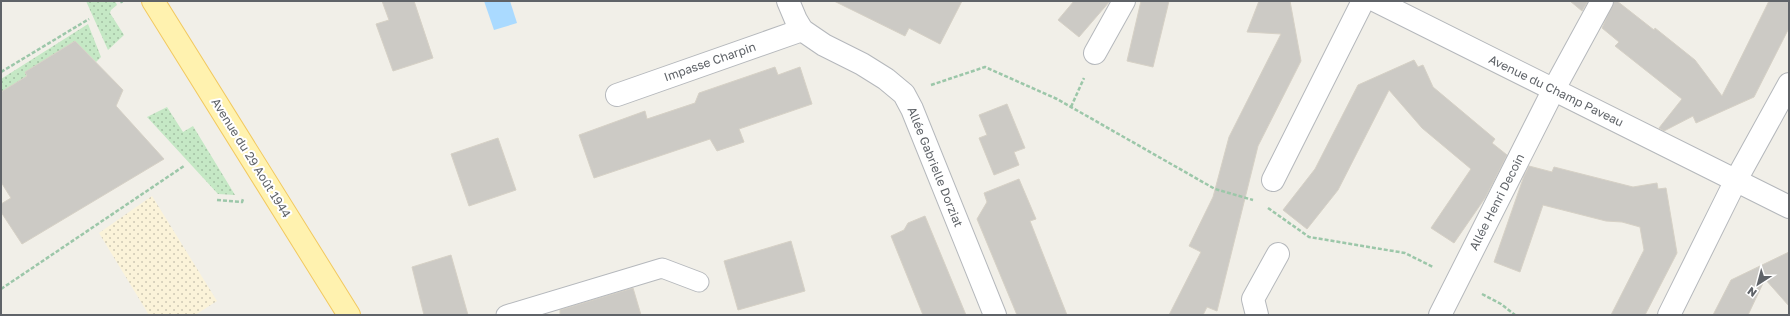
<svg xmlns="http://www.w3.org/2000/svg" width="1790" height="316" font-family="'Golos Text',sans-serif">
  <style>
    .grass { fill: url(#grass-dots) }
    .sand { fill: url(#sand-dots) }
    .water { fill: #aadaff }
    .building { fill: #cccac5; stroke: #d6d1c6 }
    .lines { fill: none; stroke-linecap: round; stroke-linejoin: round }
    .service-casing { stroke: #b5b8bc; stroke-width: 21 }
    .minor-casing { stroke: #b5b8bc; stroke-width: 24 }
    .primary-casing { stroke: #f2c960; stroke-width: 24 }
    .path { stroke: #9cc7a9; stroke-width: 2.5; stroke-dasharray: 4 2; stroke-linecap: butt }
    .service { stroke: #fff; stroke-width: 19 }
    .minor { stroke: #fff; stroke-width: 22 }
    .primary { stroke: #fff2af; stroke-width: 22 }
    .labels { text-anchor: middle; stroke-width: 4; stroke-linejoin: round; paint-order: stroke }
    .street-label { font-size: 12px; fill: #5f6368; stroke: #fff }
  </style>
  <defs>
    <pattern id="grass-dots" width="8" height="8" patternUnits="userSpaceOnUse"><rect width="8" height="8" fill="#c5e8c5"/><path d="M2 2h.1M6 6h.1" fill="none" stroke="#a3c0a4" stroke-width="1.8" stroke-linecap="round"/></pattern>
    <pattern id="sand-dots" width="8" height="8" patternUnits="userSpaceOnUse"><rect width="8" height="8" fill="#fbf3d9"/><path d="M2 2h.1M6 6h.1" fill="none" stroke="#cec8b4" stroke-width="1.8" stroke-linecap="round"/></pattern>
  </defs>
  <rect width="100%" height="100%" fill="#f1efe8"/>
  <!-- grass -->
  <g class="grass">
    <path d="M86,1h29l2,4 -6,5 -1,3 14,22 -16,15z"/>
    <path d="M88,24l13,33 -5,5 -21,-21 -50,31 2,4 -26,16v-13z"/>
    <path d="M167,107l16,25 10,-6 42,69 -17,-1 -71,-77z"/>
  </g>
  <!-- sand -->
  <path class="sand" d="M152,196l65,105 -22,14h-46l-50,-82z"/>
  <!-- water -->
  <path class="water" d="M484,1h26l7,22 -23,7z"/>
  <!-- building -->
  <g class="building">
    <path d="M382,1h32l19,57 -40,13 -17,-47 13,-4z"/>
    <path d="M834,1h128l-22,43 -31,-16 -4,8z"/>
    <path d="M1074,1h36l-31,36 -21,-17z"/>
    <path d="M1141,1h28l-16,66 -26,-6z"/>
    <path d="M1259,1h31l11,60 -43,85 -41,165 -10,-4 -4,8h-34l32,-63 -12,-6 24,-49 16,-60 52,-103 -34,-2z"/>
    <path d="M1570,1h18l-6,10z"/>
    <path d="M1614,1h3l37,29 1,-2 40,32 27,36 47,-95h20v27l-35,69 -58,26 -3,-7 -29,15 -5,-3 23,-29 -67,-53 4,-4 -17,-14z"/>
    <path d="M75,41l48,49 -7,16 48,53 -142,85 -21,-32v-8l10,-6 -10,-16v-90l26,-16 -2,-4z"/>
    <path d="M1414,60l4,7 5,-2 10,22 62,52 -3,4 15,12 -22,43 -31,45 -23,-15 40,-59 -49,-41 -33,-38 -51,100 -31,39 -24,-19 32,-41 43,-84z"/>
    <path d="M775,67l3,8 22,-8 12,37 -73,25 5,13 -27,9 -7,-12 -116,39 -15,-43 66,-24 2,8 48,-16 4,-10z"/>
    <path d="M1007,104l18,44 -11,4 5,13 -25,10 -15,-37 8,-3 -8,-20z"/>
    <path d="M498,138l18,52 -47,16 -18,-52z"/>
    <path d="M1529,166l23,6 2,-5 79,20 24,-4 1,6 8,-1 11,65 -32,62h-34l33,-65 -4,-23 -18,-5 -16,-1 -63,-16 -23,67 -26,-10 30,-86z"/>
    <path d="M1019,179l17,40 -6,2 37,94h-50l-40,-96 10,-17 -3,-9z"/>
    <path d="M925,216l41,99h-43l-32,-79 13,-6 4,-7z"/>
    <path d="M791,241l14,50 -67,19 -14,-49z"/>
    <path d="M1789,252v54l-24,-27 -17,36h-35l18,-35z"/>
    <path d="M451,255l17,60h-44l-12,-48z"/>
    <path d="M633,288l8,27h-81v-5z"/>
  </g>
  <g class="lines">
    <!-- service casing -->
    <g class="service-casing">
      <path id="service" d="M506,315l156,-47 37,14"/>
    </g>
    <!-- minor casing -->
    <g class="minor-casing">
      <g id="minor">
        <path d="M788,1l8,19 6,10 22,15 38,19 24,15 18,15 8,15 83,206"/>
        <path d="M1376,1l413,206"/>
        <path d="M1095,53l29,-52"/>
        <path d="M617,95l185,-65"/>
        <path d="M1273,180l90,-179"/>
        <path d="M1257,315l-4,-16 25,-45"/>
        <path d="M1440,315l114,-226 48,-88"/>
        <path d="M1669,315l67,-135 53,-96"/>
      </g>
    </g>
    <!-- primary casing -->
    <g class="primary-casing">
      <path id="primary" d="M153,1l196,314"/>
    </g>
    <!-- path -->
    <g class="path">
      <path d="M121,1l1,2"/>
      <path d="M1,72l88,-53"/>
      <path d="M931,85l54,-18 72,32 158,90 38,11"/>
      <path d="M1071,107l13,-29"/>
      <path d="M217,200l25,2 1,-3"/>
      <path d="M1268,208l41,29 96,16 28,14"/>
      <path d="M1,289l183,-123"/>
      <path d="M1482,294l19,10 14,11"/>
    </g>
    <!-- service -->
    <use href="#service" class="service"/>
    <!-- minor -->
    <use href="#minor" class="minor"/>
    <!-- primary -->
    <use href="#primary" class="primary"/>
  </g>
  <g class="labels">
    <!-- street labels -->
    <g class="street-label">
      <text transform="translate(710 62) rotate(-19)" y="4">Impasse Charpin</text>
      <text transform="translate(1556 91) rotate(26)" y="4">Avenue du Champ Paveau</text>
      <text transform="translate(251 158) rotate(58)" y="4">Avenue du 29 Août 1944</text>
      <text transform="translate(935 167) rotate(68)" y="4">Allée Gabrielle Dorziat</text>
      <text transform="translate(1497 202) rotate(-63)" y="4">Allée Henri Decoin</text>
    </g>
  </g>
  <!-- border -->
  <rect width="1790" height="316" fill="none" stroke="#5f6368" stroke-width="4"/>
  <!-- north arrow -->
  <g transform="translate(1758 284) rotate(216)" stroke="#ffffff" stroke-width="3" paint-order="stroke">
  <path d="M0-3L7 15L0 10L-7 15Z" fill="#5f6368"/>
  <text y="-6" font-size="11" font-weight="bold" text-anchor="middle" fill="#5f6368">N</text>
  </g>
</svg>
